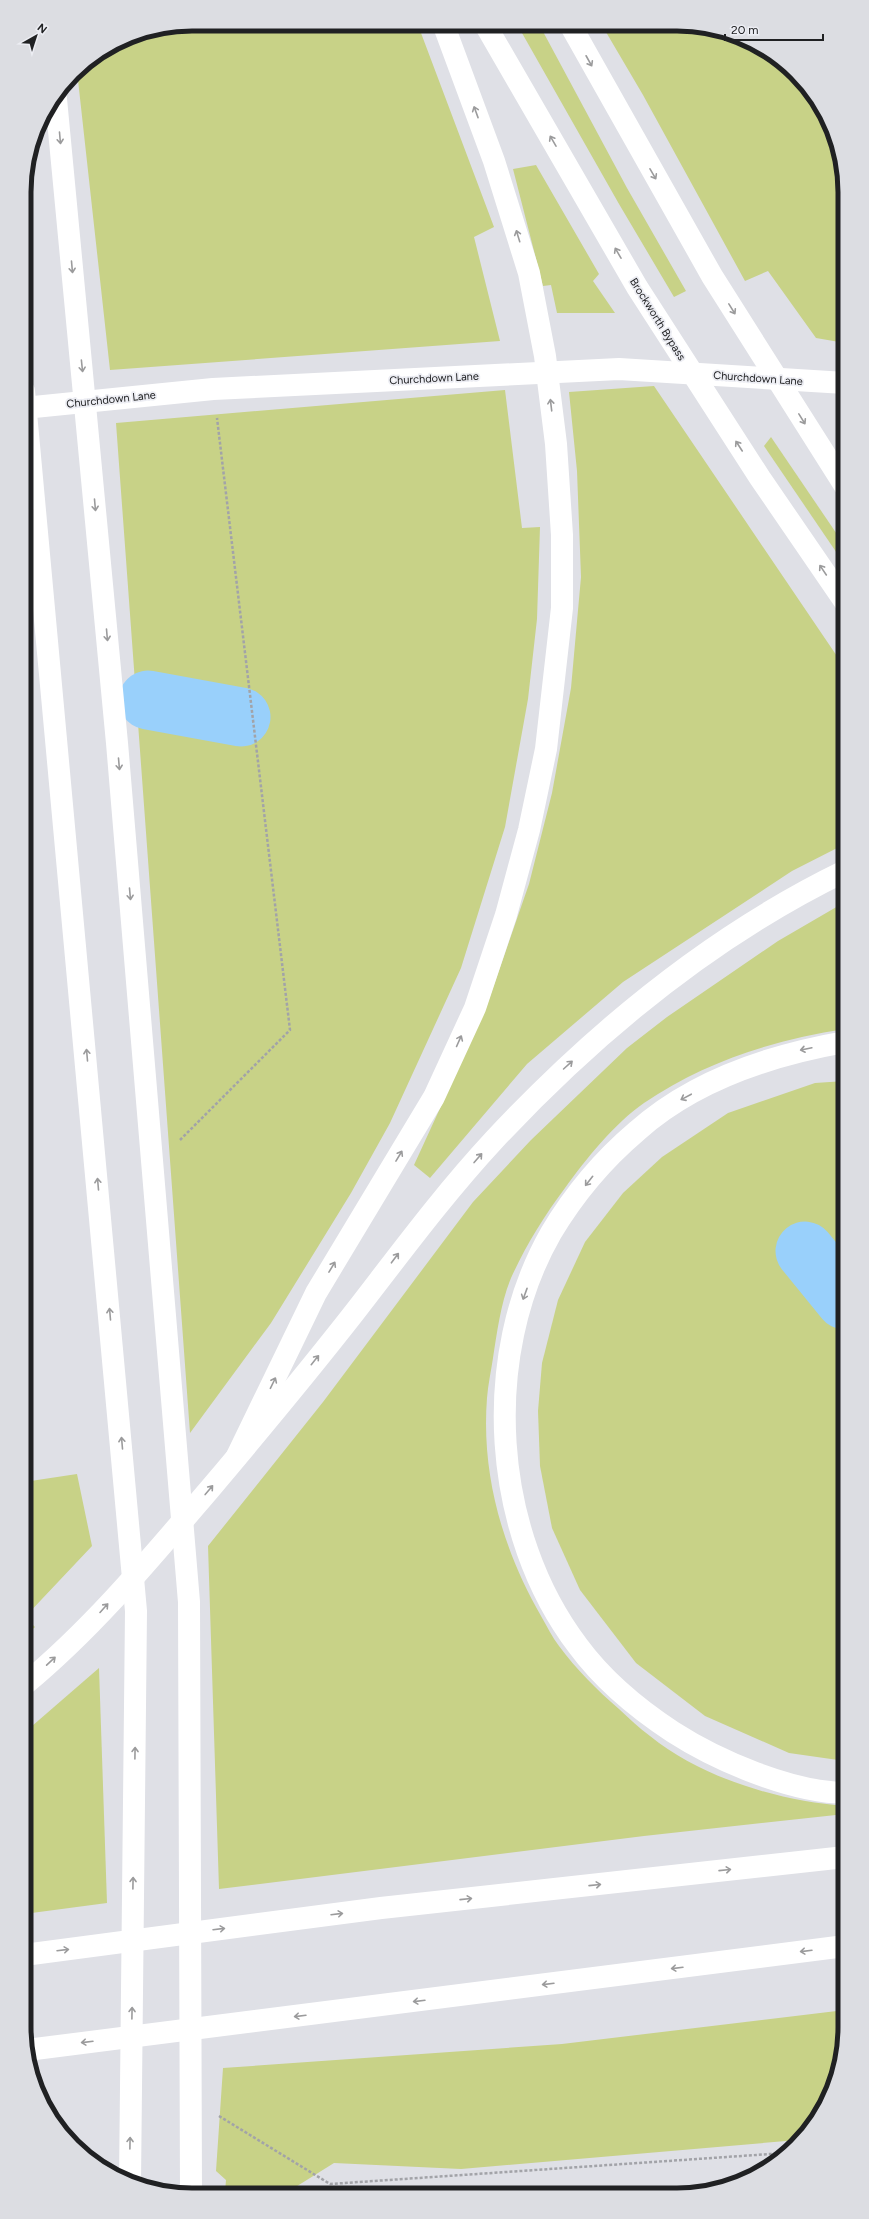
<svg xmlns="http://www.w3.org/2000/svg" width="869" height="2219" font-family="Figtree,sans-serif">
  <style>
    .green { fill: #c8d287 }
    .lines { fill: none; stroke-linecap: round; stroke-linejoin: round }
    .river { stroke: #99d0fb; stroke-width: 59 }
    .path { stroke: #a2a3a8; stroke-width: 2.5; stroke-dasharray: 3 2; stroke-linecap: butt }
    .minor { stroke: #fff; stroke-width: 22 }
    .highway { stroke: #fff; stroke-width: 22 }
    .oneway { stroke: #9b9b9c }
    .labels { text-anchor: middle; stroke-width: 3.5; stroke-linejoin: round; paint-order: stroke }
    .street-label { font-size: 11px; fill: #202123; stroke: #ecedf3 }
    .rim { fill: none; stroke: #202123; stroke-width: 5 }
  </style>
  <rect width="100%" height="100%" fill="#dfe0e6"/>
  <!-- green -->
  <g class="green">
    <path d="M192,24l226,1 76,202 -20,10 26,104 -390,29 -33,-299 4,-5 47,-29z"/>
    <path d="M518,26h22l87,162 59,103 -12,6 -55,-93z"/>
    <path d="M603,27h106l42,14 45,32 27,35 16,41 6,43v151l-29,-5 -48,-67 -23,10 -102,-186z"/>
    <path d="M536,165l63,109 -6,7 22,32h-58l-6,-28 -8,1 -30,-117z"/>
    <path d="M654,386l191,282v161l-3,1 3,4v10l-53,27 -169,111 -96,82 -97,114 -16,-13 72,-157 43,-124 23,-91 19,-105 10,-111 -4,-106 -8,-79z"/>
    <path d="M505,390l17,138 18,-1 -3,92 -9,80 -23,128 -44,141 -71,155 -39,70 -80,130 -81,110 -74,-1010z"/>
    <path d="M771,437l74,109v19l-81,-119z"/>
    <path d="M845,902v127c-72,11 -141,33 -201,74 -29,20 -59,57 -79,85 -21,28 -40,59 -54,90 -10,24 -14,54 -18,80 -2,13 -5,27 -6,40 -6,77 16,152 54,218 6,10 11,21 18,30 17,23 38,44 60,63 10,9 20,19 31,27 52,42 129,65 195,70v8l-201,22 -425,53 -11,-343 115,-144 150,-200 58,-62 96,-92 40,-31 111,-76z"/>
    <path d="M845,1081v680l-56,-8 -84,-37 -69,-53 -56,-73 -28,-62 -12,-62 -2,-55 4,-48 16,-63 27,-58 38,-49 39,-36 66,-44 87,-30z"/>
    <path d="M24,1288l7,33 -7,6z"/>
    <path d="M77,1474l15,72 -67,71 10,10 -11,10v-155z"/>
    <path d="M99,1668l8,235 -83,11v-181z"/>
    <path d="M845,2010c0,46 -11,97 -47,130l-337,29 -127,-6 -48,30 -61,-1 1,-12 -10,-9 7,-103 339,-24z"/>
  </g>
  <g class="lines">
    <!-- river -->
    <g class="river">
      <path d="M148,700l93,17"/>
      <path d="M805,1251l40,49"/>
    </g>
    <!-- path -->
    <g class="path">
      <path d="M180,1140l110,-110 -73,-612"/>
      <path d="M219,2116l111,68 455,-31"/>
    </g>
    <!-- minor -->
    <g class="minor">
      <path d="M56,99l61,644 72,859 2,590"/>
      <path d="M24,391l112,1220 -6,571"/>
      <path d="M24,408l189,-19 406,-20 226,14"/>
    </g>
    <!-- highway -->
    <g class="highway">
      <path d="M486,26l151,261 123,191 85,124"/>
      <path d="M571,26l141,250 133,210"/>
      <path d="M237,1456l79,-163 118,-196 41,-89 31,-93 23,-85 17,-81 16,-141v-73l-6,-91 -11,-88 -16,-83 -35,-112 -50,-135"/>
      <path d="M24,1685c69,-57 127,-127 185,-195 49,-58 98,-117 145,-177 45,-58 89,-118 140,-173 101,-108 217,-204 351,-269"/>
      <path d="M845,1793c-54,-1 -127,-32 -172,-61 -35,-23 -70,-52 -95,-86 -86,-113 -98,-289 -27,-413 22,-37 53,-74 86,-102 57,-51 134,-76 208,-89"/>
      <path d="M24,1955l357,-47 464,-51"/>
      <path d="M27,2050l818,-104"/>
    </g>
  </g>
  <!-- one-way arrows -->
  <defs><path id="oneway-shaft" d="M-6 0H5M1.5-3L5.5 0L1.5 3" fill="none" stroke-width="1.6" stroke-linecap="round" stroke-linejoin="round"/></defs>
  <g class="oneway">
    <use href="#oneway-shaft" transform="translate(589 61) rotate(61)"/>
    <use href="#oneway-shaft" transform="translate(476 112) rotate(-110)"/>
    <use href="#oneway-shaft" transform="translate(60 138) rotate(85)"/>
    <use href="#oneway-shaft" transform="translate(553 141) rotate(-120)"/>
    <use href="#oneway-shaft" transform="translate(653 174) rotate(60)"/>
    <use href="#oneway-shaft" transform="translate(518 236) rotate(-107)"/>
    <use href="#oneway-shaft" transform="translate(618 253) rotate(-120)"/>
    <use href="#oneway-shaft" transform="translate(72 267) rotate(85)"/>
    <use href="#oneway-shaft" transform="translate(732 309) rotate(58)"/>
    <use href="#oneway-shaft" transform="translate(82 366) rotate(84)"/>
    <use href="#oneway-shaft" transform="translate(551 405) rotate(-97)"/>
    <use href="#oneway-shaft" transform="translate(802 419) rotate(58)"/>
    <use href="#oneway-shaft" transform="translate(739 446) rotate(-123)"/>
    <use href="#oneway-shaft" transform="translate(95 505) rotate(85)"/>
    <use href="#oneway-shaft" transform="translate(823 570) rotate(-124)"/>
    <use href="#oneway-shaft" transform="translate(107 635) rotate(85)"/>
    <use href="#oneway-shaft" transform="translate(119 764) rotate(85)"/>
    <use href="#oneway-shaft" transform="translate(130 894) rotate(85)"/>
    <use href="#oneway-shaft" transform="translate(459 1041) rotate(-66)"/>
    <use href="#oneway-shaft" transform="translate(806 1049) rotate(168)"/>
    <use href="#oneway-shaft" transform="translate(87 1055) rotate(-95)"/>
    <use href="#oneway-shaft" transform="translate(568 1065) rotate(-42)"/>
    <use href="#oneway-shaft" transform="translate(686 1097) rotate(152)"/>
    <use href="#oneway-shaft" transform="translate(399 1156) rotate(-59)"/>
    <use href="#oneway-shaft" transform="translate(478 1158) rotate(-49)"/>
    <use href="#oneway-shaft" transform="translate(589 1181) rotate(128)"/>
    <use href="#oneway-shaft" transform="translate(98 1184) rotate(-95)"/>
    <use href="#oneway-shaft" transform="translate(395 1258) rotate(-53)"/>
    <use href="#oneway-shaft" transform="translate(332 1267) rotate(-59)"/>
    <use href="#oneway-shaft" transform="translate(525 1294) rotate(110)"/>
    <use href="#oneway-shaft" transform="translate(110 1314) rotate(-95)"/>
    <use href="#oneway-shaft" transform="translate(315 1360) rotate(-51)"/>
    <use href="#oneway-shaft" transform="translate(273 1383) rotate(-64)"/>
    <use href="#oneway-shaft" transform="translate(122 1443) rotate(-95)"/>
    <use href="#oneway-shaft" transform="translate(209 1490) rotate(-50)"/>
    <use href="#oneway-shaft" transform="translate(104 1608) rotate(-48)"/>
    <use href="#oneway-shaft" transform="translate(51 1661) rotate(-43)"/>
    <use href="#oneway-shaft" transform="translate(135 1753) rotate(-89)"/>
    <use href="#oneway-shaft" transform="translate(725 1870) rotate(-6)"/>
    <use href="#oneway-shaft" transform="translate(133 1883) rotate(-89)"/>
    <use href="#oneway-shaft" transform="translate(595 1885) rotate(-6)"/>
    <use href="#oneway-shaft" transform="translate(466 1899) rotate(-6)"/>
    <use href="#oneway-shaft" transform="translate(337 1914) rotate(-7)"/>
    <use href="#oneway-shaft" transform="translate(219 1929) rotate(-7)"/>
    <use href="#oneway-shaft" transform="translate(63 1950) rotate(-7)"/>
    <use href="#oneway-shaft" transform="translate(806 1951) rotate(173)"/>
    <use href="#oneway-shaft" transform="translate(677 1968) rotate(173)"/>
    <use href="#oneway-shaft" transform="translate(548 1984) rotate(173)"/>
    <use href="#oneway-shaft" transform="translate(419 2001) rotate(173)"/>
    <use href="#oneway-shaft" transform="translate(132 2013) rotate(-89)"/>
    <use href="#oneway-shaft" transform="translate(300 2016) rotate(173)"/>
    <use href="#oneway-shaft" transform="translate(87 2042) rotate(173)"/>
    <use href="#oneway-shaft" transform="translate(130 2143) rotate(-89)"/>
  </g>
  <g class="labels">
    <!-- street labels -->
    <g class="street-label">
      <text transform="translate(658 319) rotate(58)" y="4">Brockworth Bypass</text>
      <text transform="translate(434 378) rotate(-3)" y="4">Churchdown Lane</text>
      <text transform="translate(758 378) rotate(4)" y="4">Churchdown Lane</text>
      <text transform="translate(111 399) rotate(-6)" y="4">Churchdown Lane</text>
    </g>
  </g>
  <!-- crop -->
  <path d="M0 0H869V2219H0ZM192 31H677A161 161 0 0 1 838 192V2027A161 161 0 0 1 677 2188H192A161 161 0 0 1 31 2027V192A161 161 0 0 1 192 31Z" fill="#dcdde2" fill-rule="evenodd"/>
  <path class="rim" d="M192 31H677A161 161 0 0 1 838 192V2027A161 161 0 0 1 677 2188H192A161 161 0 0 1 31 2027V192A161 161 0 0 1 192 31Z"/>
  <!-- north arrow -->
  <g transform="translate(36 36) rotate(39)" stroke="#ecedf3" stroke-width="3" paint-order="stroke">
  <path d="M0-3L7 15L0 10L-7 15Z" fill="#202123"/>
  <text y="-6" font-size="11" font-weight="bold" text-anchor="middle" fill="#202123">N</text>
  </g>
  <!-- scale -->
  <path d="M725 34v6h98v-6" fill="none" stroke="#202123" stroke-width="2"/>
  <text x="731" y="34" font-size="12" fill="#202123" stroke="#ecedf3" stroke-width="3" paint-order="stroke">20 m</text>
</svg>
